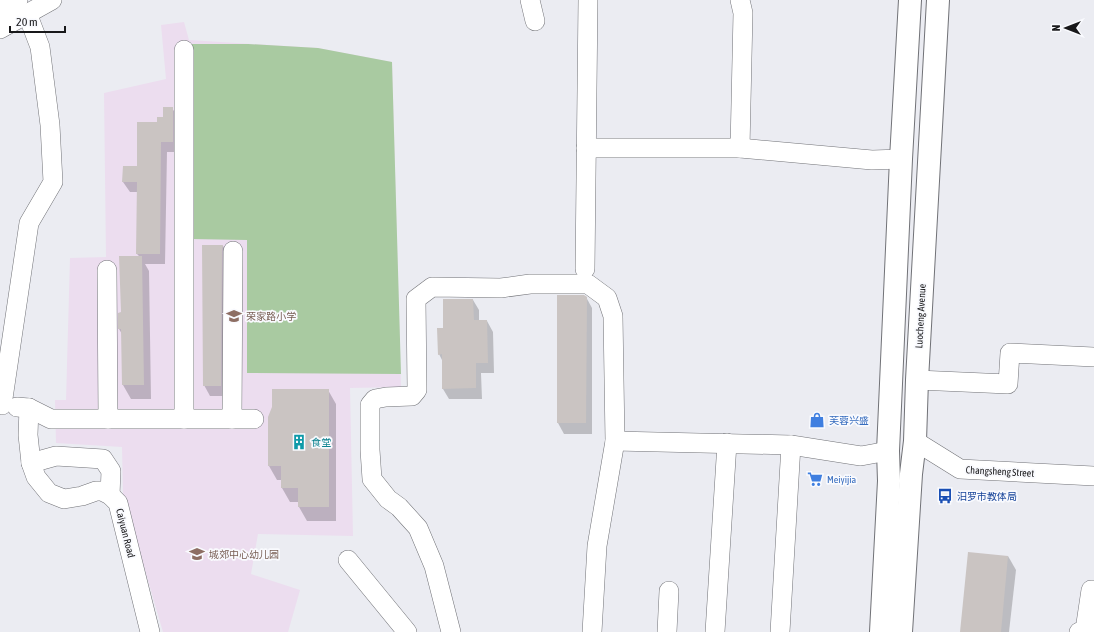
<svg xmlns="http://www.w3.org/2000/svg" width="1094" height="632" font-family="'Asap Condensed','Noto Sans SC',sans-serif">
  <style>
    .education { fill: #ecddef }
    .green { fill: #a9caa1 }
    .shadow { fill: #0003 }
    .building { fill: #cac4c2 }
    .lines { fill: none; stroke-linecap: round; stroke-linejoin: round }
    .minor-casing { stroke: #717277; stroke-width: 20 }
    .highway-casing { stroke: #717277; stroke-width: 24 }
    .minor { stroke: #fff; stroke-width: 19 }
    .highway { stroke: #fff; stroke-width: 22 }
    .labels { text-anchor: middle; stroke-width: 3.5; stroke-linejoin: round; paint-order: stroke }
    .education-label { font-size: 10px; fill: #785e54; stroke: #f9fafe; text-anchor: start }
    .street-label { font-size: 10px; fill: #18181a; stroke: #f9fafe }
    .shop-label { font-size: 10px; fill: #366cbe; stroke: #f9fafe; text-anchor: start }
    .culture-label { font-size: 10px; fill: #0d838f; stroke: #f9fafe; text-anchor: start }
    .transit-label { font-size: 10px; fill: #164399; stroke: #f9fafe; text-anchor: start }
  </style>
  <rect width="100%" height="100%" fill="#ebecf2"/>
  <!-- education -->
  <path class="education" d="M184,22l5,18 129,8 74,14 9,325 -51,1 3,148 -95,-2 -7,40 49,16 -12,42h-125l-40,-137 -1,-48 -66,-4 -1,-43h11l4,-142 36,-1 -2,-164 62,-14 -5,-54z"/>
  <!-- green -->
  <path class="green" d="M192,44h56l70,4 74,14 9,312 -154,-1v-133l-56,-1z"/>
  <!-- shadow -->
  <g class="shadow">
    <path d="M172,108l7,11v33h-12l-2,112h-20l4,7 2,128h-20l-8,-14 -1,-51 -3,-5v-16h3l18,-56 -3,-3 1,-62h-8l-7,-10 15,-15 20,-44 6,-5z"/>
    <path d="M203,246h20l6,10 -2,140h-17l-6,-11z"/>
    <path d="M558,296l28,1 6,11v126h-28l-6,-11z"/>
    <path d="M473,300l6,10v11h8l6,11 1,41h-13l1,26h-33l-6,-10v-27l-4,-8 5,-25z"/>
    <path d="M328,390l8,14v117h-29l-8,-14v-5h-9l-8,-14v-8h-5l-8,-14v-48z"/>
    <path d="M1008,556l8,14 -7,62h-48z"/>
  </g>
  <!-- building -->
  <g class="building">
    <path d="M163,107h10v35h-12l-1,112h-24l1,-72h-15l1,-16h14v-44h20v-5h6z"/>
    <path d="M202,245h21l-1,6 -1,135h-18z"/>
    <path d="M119,256h23l2,129h-22l-1,-56h-3v-16l3,-1z"/>
    <path d="M557,295h27l3,2 -1,126h-29z"/>
    <path d="M443,299h30l1,21h13l1,43h-12v25l-34,1v-35l-4,1 -1,-27h6z"/>
    <path d="M272,389h57v118h-31v-19h-17v-22h-13v-49l4,-10z"/>
    <path d="M968,552l40,4 -7,76h-41z"/>
  </g>
  <g class="lines">
    <!-- minor casing -->
    <g class="minor-casing">
      <g id="minor">
        <path d="M530,0l5,21"/>
        <path d="M0,11l18,-11"/>
        <path d="M0,29l52,-29"/>
        <path d="M586,148h154l132,12 29,-1"/>
        <path d="M740,148l3,-135 -3,-13"/>
        <path d="M585,269l3,-269"/>
        <path d="M107,270l1,149"/>
        <path d="M917,380l91,4 2,-31 84,4"/>
        <path d="M2,405l27,-182 24,-41 -3,-57 -10,-78 -13,-34"/>
        <path d="M17,407l12,1 22,11h203"/>
        <path d="M29,408l-1,27 3,28 5,14 13,16 15,6 18,-3 14,-5h6l8,4 8,8 32,129"/>
        <path d="M184,419v-369"/>
        <path d="M232,419l1,-168"/>
        <path d="M615,441l176,4 70,11 27,-5"/>
        <path d="M915,441l45,28 134,7"/>
        <path d="M31,463l25,-7 47,3 8,12 -1,24"/>
        <path d="M348,560l59,72"/>
        <path d="M451,632l-17,-66 -16,-38 -19,-21 -11,-8 -16,-20 -2,-29v-45l5,-6 11,-2 26,-1 5,-6 -1,-91 16,-12 69,1 29,-4h58l19,14 6,18 2,125 -18,105 -5,86"/>
        <path d="M667,632l2,-41"/>
        <path d="M715,632l12,-189"/>
        <path d="M780,632l11,-187"/>
        <path d="M1079,632l6,-2 6,-40h3"/>
      </g>
    </g>
    <!-- highway casing -->
    <g class="highway-casing">
      <g id="highway">
        <path d="M881,632l8,-151 -1,-30 13,-292 9,-159"/>
        <path d="M901,632l10,-158 4,-33 2,-61 21,-380"/>
      </g>
    </g>
    <!-- minor -->
    <use href="#minor" class="minor"/>
    <!-- highway -->
    <use href="#highway" class="highway"/>
  </g>
  <!-- icons -->
  <defs>
    <g id="school-bare" transform="scale(1.2)"><path d="M0-5L7-2L0 1L-7-2ZM-4 1L0 2.5L4 1V4Q0 6-4 4Z" fill="#8d6e63" stroke="#f9fafe" stroke-width="2.5" paint-order="stroke"/></g>
    <g id="shop-bare" transform="scale(1.2)"><path d="M-5-2.5h2.3a2.7 3.5 0 0 1 5.4 0H5L5.5 6h-11ZM-1.5-2.5h3a1.5 2.3 0 0 0-3 0Z" fill="#3f7fe0" stroke="#f9fafe" stroke-width="2.5" paint-order="stroke"/></g>
    <g id="building-bare" transform="scale(1.2)"><path d="M-4-6H4V6H1V3H-1V6H-4ZM-2.5-4.3h1.7v1.8h-1.7ZM.8-4.3h1.7v1.8H.8ZM-2.5-1h1.7V.8h-1.7ZM.8-1h1.7V.8H.8Z" fill="#0f9aa8" stroke="#f9fafe" stroke-width="2.5" paint-order="stroke"/></g>
    <g id="supermarket-bare" transform="scale(1.2)"><path d="M-6-5.5h2.5l.6 2H6L4.5 2H-2.5L-4.4-4H-6ZM-1.5 3.2a1.3 1.3 0 1 0 .1 0ZM3 3.2a1.3 1.3 0 1 0 .1 0Z" fill="#3f7fe0" stroke="#f9fafe" stroke-width="2.5" paint-order="stroke"/></g>
    <g id="bus-bare" transform="scale(1.2)"><path d="M-5-6H5V4H4V6H2V4H-2V6H-4V4H-5ZM-3.5-4V0h7V-4ZM-3.5 1.2v1.5H-2V1.2ZM2 1.2v1.5H3.5V1.2Z" fill="#1a4fb4" stroke="#f9fafe" stroke-width="2.5" paint-order="stroke"/></g>
  </defs>
  <g fill-rule="evenodd">
    <use href="#school-bare" x="234" y="316"/>
    <use href="#shop-bare" x="817" y="420"/>
    <use href="#building-bare" x="299" y="442"/>
    <use href="#supermarket-bare" x="815" y="479"/>
    <use href="#bus-bare" x="945" y="496"/>
    <use href="#school-bare" x="197" y="554"/>
  </g>
  <g class="labels">
    <!-- education labels -->
    <g class="education-label">
      <text x="246" y="320">荣家路小学</text>
      <text x="209" y="558">城郊中心幼儿园</text>
    </g>
    <!-- street labels -->
    <g class="street-label">
      <text transform="translate(920 316) rotate(-87)" y="4">Luocheng Avenue</text>
      <text transform="translate(1000 471) rotate(3)" y="4">Changsheng Street</text>
      <text transform="translate(126 533) rotate(76)" y="4">Caiyuan Road</text>
    </g>
    <!-- shop labels -->
    <g class="shop-label">
      <text x="829" y="424">芙蓉兴盛</text>
      <text x="827" y="483">Meiyijia</text>
    </g>
    <!-- culture labels -->
    <g class="culture-label">
      <text x="311" y="446">食堂</text>
    </g>
    <!-- transit labels -->
    <g class="transit-label">
      <text x="957" y="500">汨罗市教体局</text>
    </g>
  </g>
  <!-- north arrow -->
  <g transform="translate(1066 28) rotate(270)" stroke="#f9fafe" stroke-width="3" paint-order="stroke">
  <path d="M0-3L7 15L0 10L-7 15Z" fill="#18181a"/>
  <text y="-6" font-size="11" font-weight="bold" text-anchor="middle" fill="#18181a">N</text>
  </g>
  <!-- scale -->
  <path d="M10 26v6h55v-6" fill="none" stroke="#18181a" stroke-width="2"/>
  <text x="16" y="26" font-size="12" fill="#18181a" stroke="#f9fafe" stroke-width="3" paint-order="stroke">20 m</text>
</svg>
